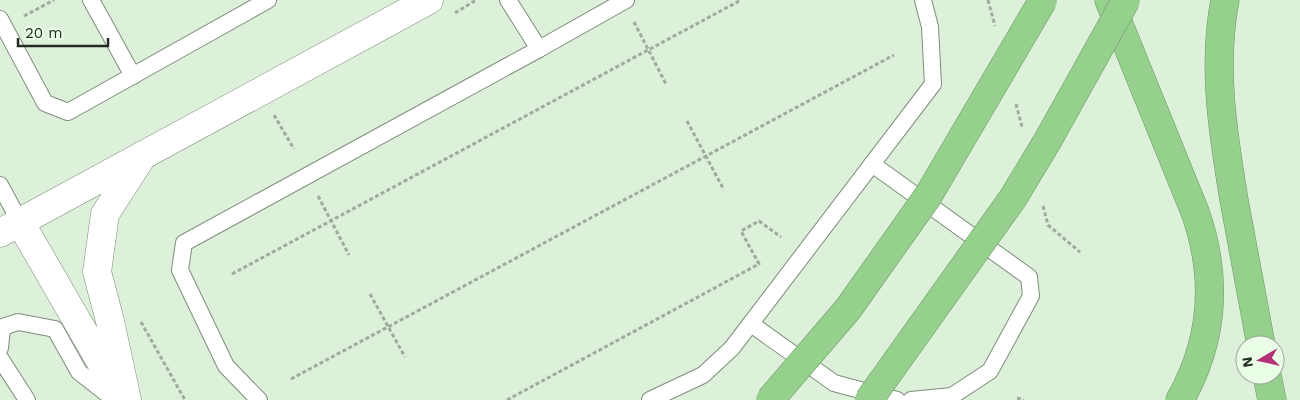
<svg xmlns="http://www.w3.org/2000/svg" width="1300" height="400" font-family="'Work Sans',sans-serif">
  <style>
    .lines { fill: none; stroke-linecap: round; stroke-linejoin: round }
    .lane-casing { stroke: #7d8e7a; stroke-width: 18 }
    .street-casing { stroke: #7d8e7a; stroke-width: 29 }
    .secondary-casing { stroke: #7d8e7a; stroke-width: 29 }
    .highway-casing { stroke: #6e9768; stroke-width: 29 }
    .path { stroke: #9dac9b; stroke-width: 3; stroke-dasharray: 4 2.5; stroke-linecap: butt }
    .lane { stroke: #fff; stroke-width: 16 }
    .street { stroke: #fff; stroke-width: 28 }
    .secondary { stroke: #fff; stroke-width: 28 }
    .highway { stroke: #95d08d; stroke-width: 28 }
    .highway-bridge-casing { stroke: #6e9768; stroke-width: 29; stroke-linecap: butt }
    .highway-bridge { stroke: #95d08d; stroke-width: 28 }
  </style>
  <rect width="100%" height="100%" fill="#ddf0da"/>
  <g class="lines">
    <!-- lane casing -->
    <g class="lane-casing">
      <g id="lane">
        <path d="M91,0l42,76"/>
        <path d="M508,0l31,49 87,-49"/>
        <path d="M0,19l45,84 23,9 200,-112"/>
        <path d="M872,164l157,113 2,19 -41,75 -38,25 -41,4"/>
        <path d="M0,185l20,37"/>
        <path d="M751,324l83,59 63,17"/>
        <path d="M0,328l18,-6 37,7 24,43 36,28"/>
        <path d="M0,348l2,-20"/>
        <path d="M0,358l27,42"/>
        <path d="M259,400l-33,-34 -46,-96 4,-27 355,-194"/>
        <path d="M650,400l53,-25 29,-27 201,-264 -3,-57 -7,-27"/>
      </g>
    </g>
    <!-- street casing -->
    <g class="street-casing">
      <path id="street" d="M20,222l409,-222"/>
    </g>
    <!-- secondary casing -->
    <g class="secondary-casing">
      <g id="secondary">
        <path d="M0,233l20,-11 97,168"/>
        <path d="M127,400l-17,-79 -13,-49 8,-58 38,-59"/>
      </g>
    </g>
    <!-- highway casing -->
    <g class="highway-casing">
      <g id="highway">
        <path d="M1109,0l86,212c23,65 19,128 -15,188"/>
        <path d="M1225,0c-13,67 -2,133 9,200 9,48 18,97 27,145"/>
        <path d="M1267,375l5,25"/>
      </g>
    </g>
    <!-- path -->
    <g class="path">
      <path d="M988,0l7,26"/>
      <path d="M455,13l21,-13"/>
      <path d="M24,16l30,-16"/>
      <path d="M634,22l32,62"/>
      <path d="M1016,104l6,23"/>
      <path d="M274,115l20,34"/>
      <path d="M687,121l37,69"/>
      <path d="M318,196l31,59"/>
      <path d="M1043,206l5,19 32,27"/>
      <path d="M232,274l509,-274"/>
      <path d="M370,294l35,63"/>
      <path d="M141,322l44,78"/>
      <path d="M291,379l603,-324"/>
      <path d="M1017,398l7,2"/>
      <path d="M507,400l252,-136 -18,-33 18,-10 22,16"/>
    </g>
    <!-- lane -->
    <use href="#lane" class="lane"/>
    <!-- street -->
    <use href="#street" class="street"/>
    <!-- secondary -->
    <use href="#secondary" class="secondary"/>
    <!-- highway -->
    <use href="#highway" class="highway"/>
    <!-- highway-bridge casing -->
    <g class="highway-bridge-casing">
      <g id="highway-bridge">
        <path d="M770,400l78,-91 80,-113 115,-196"/>
        <path d="M869,400l144,-202 35,-58 78,-140"/>
      </g>
    </g>
    <!-- highway-bridge -->
    <use href="#highway-bridge" class="highway-bridge"/>
  </g>
  <!-- north arrow -->
  <g transform="translate(1260 360) rotate(261)"><circle r="24" fill="#eafde7" stroke="#9ba999"/>
  <path d="M0-4L9 19L0 12L-9 19Z" fill="#b43178"/>
  <text y="-8" font-size="14" font-weight="bold" text-anchor="middle" fill="#252c24">N</text>
  </g>
  <!-- scale -->
  <path d="M18 38v8h90v-8" fill="none" stroke="#252c24" stroke-width="2.5"/>
  <text x="25" y="38" font-size="15" fill="#252c24" stroke="#eafde7" stroke-width="4" paint-order="stroke">20 m</text>
</svg>
